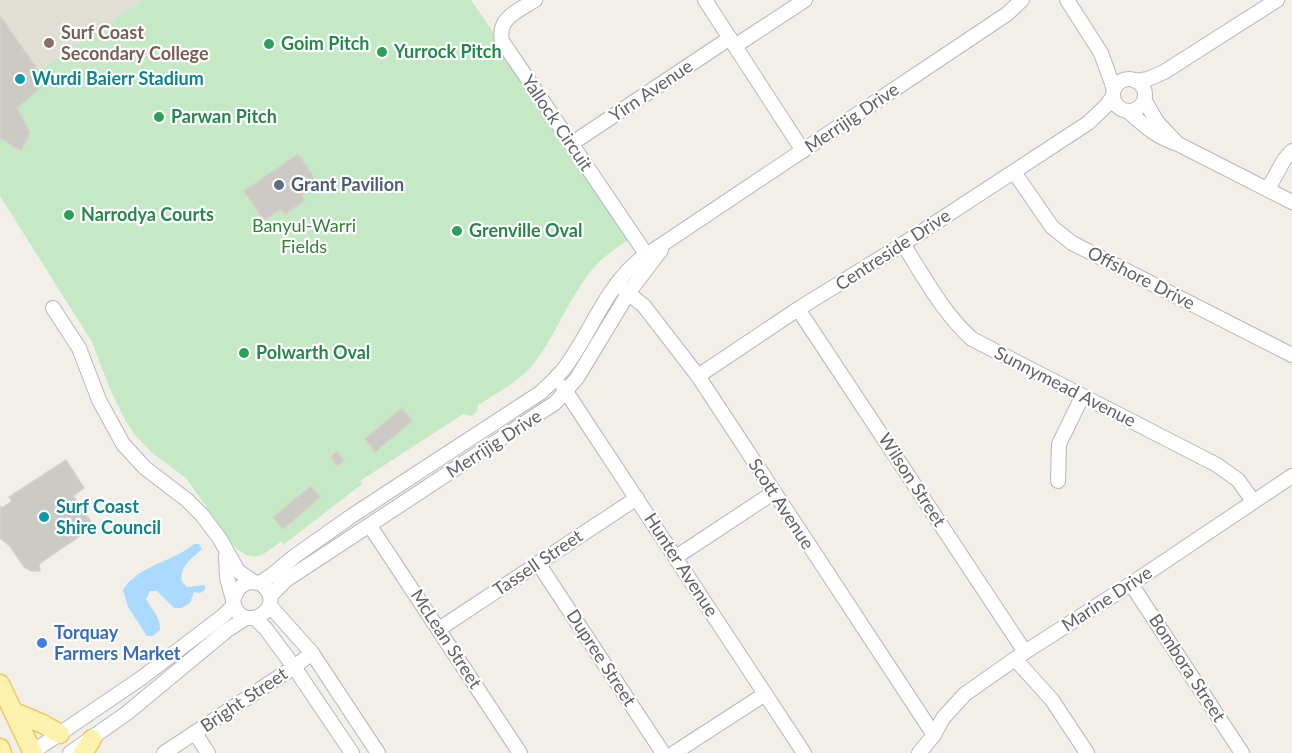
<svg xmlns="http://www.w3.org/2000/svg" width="1292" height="753" font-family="Lato,sans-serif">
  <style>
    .education { fill: #e1ded6 }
    .green { fill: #c5e8c5 }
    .water { fill: #aadaff }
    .building { fill: #cccac5; stroke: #d6d1c6; stroke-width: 1.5 }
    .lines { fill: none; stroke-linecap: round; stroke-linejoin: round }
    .minor-casing { stroke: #b5b8bc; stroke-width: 16 }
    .major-casing { stroke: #f2c960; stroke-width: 21 }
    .minor { stroke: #fff; stroke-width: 14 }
    .major { stroke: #fff2af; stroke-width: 18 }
    .education-dot { fill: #8d6e63; stroke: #fff; stroke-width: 2 }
    .leisure-dot { fill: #2e9e5b; stroke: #fff; stroke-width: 2 }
    .culture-dot { fill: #0f9aa8; stroke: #fff; stroke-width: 2 }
    .service-dot { fill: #5c6f8a; stroke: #fff; stroke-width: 2 }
    .shop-dot { fill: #3f7fe0; stroke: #fff; stroke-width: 2 }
    .labels { text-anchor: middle; stroke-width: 4.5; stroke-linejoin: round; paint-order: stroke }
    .education-label { font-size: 18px; font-weight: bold; fill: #785e54; stroke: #fff; text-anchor: start }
    .leisure-label { font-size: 18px; font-weight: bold; fill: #27864d; stroke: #fff; text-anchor: start }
    .culture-label { font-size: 18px; font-weight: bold; fill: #0d838f; stroke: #fff; text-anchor: start }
    .street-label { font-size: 18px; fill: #5f6368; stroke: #fff }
    .service-label { font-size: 18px; font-weight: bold; fill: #4e5e75; stroke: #fff; text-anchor: start }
    .park-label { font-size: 18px; fill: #348238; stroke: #fff }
    .shop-label { font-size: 18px; font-weight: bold; fill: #366cbe; stroke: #fff; text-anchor: start }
  </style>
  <rect width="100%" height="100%" fill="#f1efe8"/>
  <!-- education -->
  <path class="education" d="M0,0h144l-106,70 -38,-54z"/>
  <!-- green -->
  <path class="green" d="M143,0h328l163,236c-13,9 -26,17 -37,28 -28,30 -40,72 -67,104 -14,15 -35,26 -52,37l-1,6 -5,5 -9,-2 -103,67 2,3 -79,61 -1,-4c-20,14 -27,24 -48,5l-48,-68 -35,-26 -16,-17 -10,-15 -15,-31 -18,-47 -92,-146v-100z"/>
  <!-- water -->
  <path class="water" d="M194,544h5l3,5c-11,10 -23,17 -20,33l5,5 18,-2v5l-5,3 -6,-1 -4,11 -9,5h-7l-17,-17h-7l-4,8c6,11 15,18 14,31l-7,6h-6l-19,-29 -5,-17c16,-26 49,-27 71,-46z"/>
  <!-- building -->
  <g class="building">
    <path d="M0,16l38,54 3,17 -24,21 13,25 -9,18 -21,-13z"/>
    <path d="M298,154l20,30 -17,11 4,5 -20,14 -4,-5 -17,11 -20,-29z"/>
    <path d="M402,408l10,13 -37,31 -10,-13z"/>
    <path d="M337,452l7,9 -7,5 -6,-9z"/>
    <path d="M66,460l18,28 -11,8 21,30 -55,38 1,7h-9l-7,-4 -14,-21 -10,-8v-32l2,2 10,-7 -3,-4z"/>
    <path d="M311,486l9,11 -37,32 -10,-12z"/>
  </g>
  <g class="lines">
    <!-- minor casing -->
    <g class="minor-casing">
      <g id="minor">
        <path d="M535,0c-17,11 -38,18 -33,41l144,213"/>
        <path d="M705,0l98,151"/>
        <path d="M1067,0l34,53 13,36"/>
        <path d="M735,46l70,-46"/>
        <circle cx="1129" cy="95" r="16"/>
        <path d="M1136,81l12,-2 16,-7 113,-72"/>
        <path d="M1145,101l12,21 19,20"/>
        <path d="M1129,112c19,17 26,24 51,33l112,57"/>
        <path d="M571,144l159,-106"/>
        <path d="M1014,172l38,55 20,16 220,112"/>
        <path d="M1268,189l16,-29 8,-9"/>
        <path d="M903,244c21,33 40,69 69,95l245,126 21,15 15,21"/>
        <path d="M617,284l27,22 54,70 236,359"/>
        <path d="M53,308l26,40 20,52 24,44 22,24 42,32 15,15 18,24 18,32 16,11"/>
        <path d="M798,309l227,343"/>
        <path d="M698,376l100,-67 105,-65 185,-121 18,-17 7,-10"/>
        <path d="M563,387l241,366"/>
        <path d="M1058,481l1,-37 23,-47"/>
        <path d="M370,526l150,227"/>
        <path d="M226,556l1,22 6,22"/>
        <path d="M676,557l97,-64"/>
        <path d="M538,563l125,190"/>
        <path d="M260,583c33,25 -22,55 -27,17l5,-11 5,-4 5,-3 12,1 12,-8 23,-19 58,-41 187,-122c8,-7 16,-15 23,-23 28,-36 39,-78 76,-110l368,-246 15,-14"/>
        <path d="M1131,584l111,169"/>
        <path d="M270,596l16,-16 269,-177 22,-25 52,-86 32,-42"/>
        <path d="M270,606l42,47 66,100"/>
        <path d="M255,618l11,11 28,38 58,86"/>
        <path d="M439,629l198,-131"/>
        <path d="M1015,659l37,41 35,53"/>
        <path d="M195,733l13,20"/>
        <path d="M31,753l109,-74 83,-63 11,-11"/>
        <path d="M70,753l57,-40 99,-82 20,-13"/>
        <path d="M164,753l130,-86 18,-14"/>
        <path d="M674,753l91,-59"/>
        <path d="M919,753l15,-18 9,-17 22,-24 60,-42 106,-68 161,-108"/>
      </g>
    </g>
    <!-- major casing -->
    <g class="major-casing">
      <g id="major">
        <path d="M0,684l33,69"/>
        <path d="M14,712l29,12 17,10"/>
        <path d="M0,748l2,5"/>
        <path d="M83,753l9,-14"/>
      </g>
    </g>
    <!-- minor -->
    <use href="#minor" class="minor"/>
    <!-- major -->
    <use href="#major" class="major"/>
  </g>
  <!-- markers -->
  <circle class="education-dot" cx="49" cy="43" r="6"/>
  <g class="leisure-dot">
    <circle cx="269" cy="44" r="6"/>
    <circle cx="382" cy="52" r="6"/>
    <circle cx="159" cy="117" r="6"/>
    <circle cx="69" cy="215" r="6"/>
    <circle cx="457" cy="231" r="6"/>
    <circle cx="244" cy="353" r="6"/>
  </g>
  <g class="culture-dot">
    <circle cx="20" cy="79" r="6"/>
    <circle cx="44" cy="517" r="6"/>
  </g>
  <circle class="service-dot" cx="279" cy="185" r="6"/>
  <circle class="shop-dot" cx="42" cy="643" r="6"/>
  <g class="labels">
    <!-- education labels -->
    <g class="education-label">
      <text x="61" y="39">Surf Coast<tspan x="61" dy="21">Secondary College</tspan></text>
    </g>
    <!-- leisure labels -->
    <g class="leisure-label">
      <text x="281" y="50">Goim Pitch</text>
      <text x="394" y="58">Yurrock Pitch</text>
      <text x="171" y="123">Parwan Pitch</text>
      <text x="81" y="221">Narrodya Courts</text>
      <text x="469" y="237">Grenville Oval</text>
      <text x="256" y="359">Polwarth Oval</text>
    </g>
    <!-- culture labels -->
    <g class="culture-label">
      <text x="32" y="85">Wurdi Baierr Stadium</text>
      <text x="56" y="513">Surf Coast<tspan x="56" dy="21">Shire Council</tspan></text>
    </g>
    <!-- street labels -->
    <g class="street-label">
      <text transform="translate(651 91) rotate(-34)" y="6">Yirn Avenue</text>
      <text transform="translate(852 118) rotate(-34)" y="6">Merrijig Drive</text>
      <text transform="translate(557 123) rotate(56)" y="6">Yallock Circuit</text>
      <text transform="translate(893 250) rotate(-33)" y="6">Centreside Drive</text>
      <text transform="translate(1141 278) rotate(27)" y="6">Offshore Drive</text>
      <text transform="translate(1065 387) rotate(27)" y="6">Sunnymead Avenue</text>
      <text transform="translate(494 444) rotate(-33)" y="6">Merrijig Drive</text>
      <text transform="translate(912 480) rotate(57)" y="6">Wilson Street</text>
      <text transform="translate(781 504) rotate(57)" y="6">Scott Avenue</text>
      <text transform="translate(538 563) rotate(-34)" y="6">Tassell Street</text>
      <text transform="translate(681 565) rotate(57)" y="6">Hunter Avenue</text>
      <text transform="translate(1107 599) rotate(-33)" y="6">Marine Drive</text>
      <text transform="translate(446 639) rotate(57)" y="6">McLean Street</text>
      <text transform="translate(601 658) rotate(57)" y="6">Dupree Street</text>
      <text transform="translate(1187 668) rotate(57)" y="6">Bombora Street</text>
      <text transform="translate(244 700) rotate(-34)" y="6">Bright Street</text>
    </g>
    <!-- service labels -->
    <g class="service-label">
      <text x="291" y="191">Grant Pavilion</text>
    </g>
    <!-- park labels -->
    <g class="park-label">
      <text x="304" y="232">Banyul-Warri<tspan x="304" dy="21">Fields</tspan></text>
    </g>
    <!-- shop labels -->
    <g class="shop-label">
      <text x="54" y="639">Torquay<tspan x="54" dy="21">Farmers Market</tspan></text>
    </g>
  </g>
</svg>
